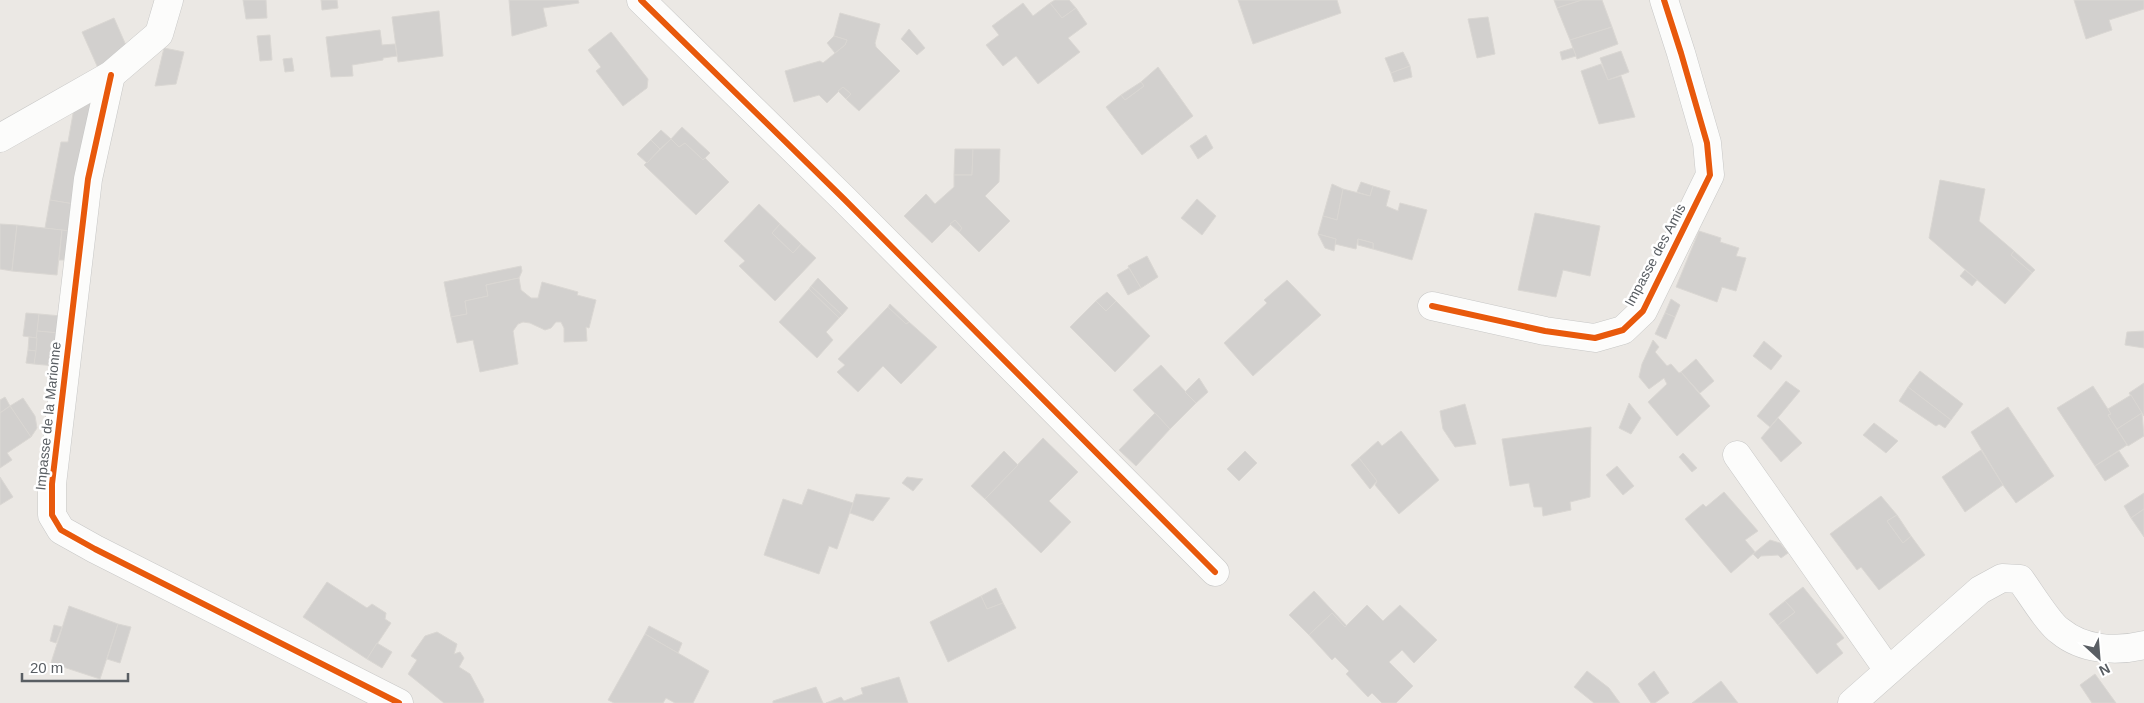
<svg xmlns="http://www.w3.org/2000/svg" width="2144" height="703" font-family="Helvetica,sans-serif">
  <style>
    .building { fill: #d2d0ce; stroke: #dad7d3 }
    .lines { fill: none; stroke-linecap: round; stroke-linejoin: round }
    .street-casing { stroke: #c7c7c6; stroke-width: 29 }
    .street { stroke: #fcfcfb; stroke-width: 28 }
    .cycleway-casing { stroke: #fff; stroke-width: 9 }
    .cycleway { stroke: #e8590c; stroke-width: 6 }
    .labels { text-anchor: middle; stroke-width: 5; stroke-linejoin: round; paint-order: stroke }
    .street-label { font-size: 14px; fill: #595e63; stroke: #fff }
  </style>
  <rect width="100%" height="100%" fill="#ebe8e4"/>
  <!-- building -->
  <g class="building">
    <path d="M243,0h23l1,18 -21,1z"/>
    <path d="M321,0h16l1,8 -16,2z"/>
    <path d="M509,0h69l1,3 -36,5 4,18 -35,10z"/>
    <path d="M1055,0h14l7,8 -14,10 -12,-15z"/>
    <path d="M1238,0h99l4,13 -88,31z"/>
    <path d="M1554,0h28l-25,8z"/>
    <path d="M1582,0h20l10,27 -42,13 -13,-32z"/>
    <path d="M2074,0h70v9l-35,11 3,10 -26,9z"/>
    <path d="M1023,3l10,13 17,-13 12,15 14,-10 11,16 -19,14 12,14 -42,32 -22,-28 -13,10 -17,-21 13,-10 -7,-9z"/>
    <path d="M439,11l4,45 -45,6 -6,-45z"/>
    <path d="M840,13l40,11 -5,19 1,4 24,24 -41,40 -13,-12 5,-5 -8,-7 -16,16 -8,-8 -25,7 -9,-31 35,-10 3,2 22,-18 2,-5 -13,-4z"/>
    <path d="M1488,17l7,37 -18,4 -9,-39z"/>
    <path d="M114,18l14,32 -30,18 -16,-36z"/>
    <path d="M1612,27l6,17 -41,15 -7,-19z"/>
    <path d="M909,29l16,19 -8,7 -16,-16z"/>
    <path d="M380,30l2,15 13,-1 2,12 -14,2v2l-31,5 1,11 -22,1 -5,-40z"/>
    <path d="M611,32l37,47 -1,9 -24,18 -27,-35 5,-4 -13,-17z"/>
    <path d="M270,35l2,25 -12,1 -3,-25z"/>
    <path d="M834,36l13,4 -2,5 -10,8 -8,-10z"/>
    <path d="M164,48l20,4 -8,32 -21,2z"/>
    <path d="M1573,48l3,8 -14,4 -2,-8z"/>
    <path d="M1621,51l8,21 -21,8 -8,-22z"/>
    <path d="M1403,52l7,14 -19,7 -6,-15z"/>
    <path d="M292,58l2,13 -9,1 -2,-13z"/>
    <path d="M1601,64l7,16 13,-4 14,41 -36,7 -18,-53z"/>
    <path d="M1410,66l2,11 -18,5 -3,-9z"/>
    <path d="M1158,67l35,49 -51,39 -36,-48 15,-12 4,5 19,-14 -3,-4z"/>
    <path d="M1141,82l3,4 -19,14 -4,-5z"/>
    <path d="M843,87l8,7 -5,5 -8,-8z"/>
    <path d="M76,97l18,7 -20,100 -24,-4 11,-58h7z"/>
    <path d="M682,127l28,26 -7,7 -18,-17 -6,4 -8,-8z"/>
    <path d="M661,130l10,9 -11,10 -9,-9z"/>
    <path d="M1206,135l7,13 -15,11 -8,-13z"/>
    <path d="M671,139l8,8 6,-4 18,17 2,-2 24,24 -33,33 -52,-50z"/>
    <path d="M651,140l9,9 -13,14 -10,-9z"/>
    <path d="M955,149h18l-1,26h-18z"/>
    <path d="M973,149h27l-1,33 -14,14 25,25 -31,31 -20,-20 3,-4 -7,-8 -23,23 -28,-27 22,-22 9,10 19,-17v-12h18z"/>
    <path d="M1940,180l45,9 -6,32 35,30 -3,4 21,18 -27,31 -76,-66z"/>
    <path d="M1361,182l12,4 -3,10 -13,-4z"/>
    <path d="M1332,184l11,5 -6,31 -14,-4z"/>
    <path d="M1373,186l17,5 -4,15 12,5 2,-8 27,7 -15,50 -39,-11v-6l-15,-4 -2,10 -21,-5 1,-5 -18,-5 5,-18 14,4 6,-31 27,7z"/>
    <path d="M1197,199l19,17 -14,19 -21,-17z"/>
    <path d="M50,200l24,4 -4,27 -25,-3z"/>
    <path d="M759,204l21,20 -8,9 21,20 8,-9 15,14 -41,43 -36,-35 6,-5 -21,-20z"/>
    <path d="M1535,213l65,13 -10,50 -27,-6 -7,27 -38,-7z"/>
    <path d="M955,220l7,8 -3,4 -9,-8z"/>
    <path d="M0,224l17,1 -5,46 -12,-2z"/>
    <path d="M780,224l21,20 -8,9 -21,-20z"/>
    <path d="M17,225l45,5 -5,45 -45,-4z"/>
    <path d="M62,230l8,1 -3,29h-8z"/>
    <path d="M1699,231l22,7 -1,4 19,6 -3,8 10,2 -10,33 -14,-4 -5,15 -41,-15z"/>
    <path d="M1318,234l18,5 -2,12 -9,-3z"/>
    <path d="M1358,239l15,4v6l-15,-4z"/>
    <path d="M2014,251l21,19 -3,3 -21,-18z"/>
    <path d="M1147,256l11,21 -17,11 -13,-22z"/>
    <path d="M521,266l1,5 -3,7 -33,7 2,11 -23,5 2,13 -16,3 -7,-35z"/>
    <path d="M1129,268l12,20 -13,7 -11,-20z"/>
    <path d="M1965,270l12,10 -5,6 -12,-10z"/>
    <path d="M519,278l2,12 10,8h7l4,-16 36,10 -1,3 19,5 -7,28 -3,-1 1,14 -23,1v-14l-3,-6h-5l-5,6 -6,2 -15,-7 -7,-1 -5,2 -5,7 5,33 -38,8 -7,-32 -16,3 -6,-26 16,-3 -2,-13 23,-5 -2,-11z"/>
    <path d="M818,278l30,30 -6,7 -31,-29z"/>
    <path d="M1287,280l34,35 -68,61 -29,-33 43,-40 -3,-3z"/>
    <path d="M811,286l31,29 -3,3 -30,-29z"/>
    <path d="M809,289l30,29 -13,14 7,8 -16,18 -38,-36z"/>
    <path d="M1107,292l9,9 -10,10 -10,-10z"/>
    <path d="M1671,299l9,6 -5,12 -10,-4z"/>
    <path d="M1096,301l10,10 10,-10 34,35 -35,36 -45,-45z"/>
    <path d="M890,304l19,18 -3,2 -18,-17z"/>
    <path d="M888,307l18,17 3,-2 28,25 -36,37 -18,-18 -25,26 -21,-20 8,-7 -7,-6z"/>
    <path d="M26,313l13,1 -2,24 -14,-2z"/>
    <path d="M1665,313l10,4 -9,22 -11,-5z"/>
    <path d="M39,314l22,2 -2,17 -22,-2z"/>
    <path d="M37,331l22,2 -3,33 -22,-2z"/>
    <path d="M2144,331v17l-19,-3 2,-13z"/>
    <path d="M29,337l8,1 -1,13 -8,-1z"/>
    <path d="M1653,340l6,7 -4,5 12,14 4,-2 8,9 2,-1 29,34 -33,30 -29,-34 19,-18 -3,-6 -15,11 -10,-12 3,-13z"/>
    <path d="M1764,341l18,15 -11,14 -18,-14z"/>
    <path d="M28,350l8,1 -2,13 -8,-1z"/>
    <path d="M1696,359l18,22 -14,12 -19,-21z"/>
    <path d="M1161,365l35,38 -26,26 -37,-39z"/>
    <path d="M1920,371l43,33 -12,16 -43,-33z"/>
    <path d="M1199,378l9,14 -12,11 -11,-11z"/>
    <path d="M1786,381l14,10 -30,36 -13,-11z"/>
    <path d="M2144,383v33l-15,-23z"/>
    <path d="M2093,386l18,28 -3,1 19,30 -32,21 -38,-58z"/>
    <path d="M1908,387l43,33 -6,8 -6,-4 -3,2 -37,-25z"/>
    <path d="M2131,395l11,18 -25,16 -9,-14 3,-1 -3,-5z"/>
    <path d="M5,397l5,9 -10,7v-13z"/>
    <path d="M23,398l12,18 2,12 -6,9 -21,-31z"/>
    <path d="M1629,403l12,15 -10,16 -12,-6z"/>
    <path d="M1465,404l11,40 -21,3 -12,-18 -3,-18z"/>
    <path d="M10,406l21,31 -24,16 5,7 -12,8v-55z"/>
    <path d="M2008,407l46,69 -38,27 -13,-18 -32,-53z"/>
    <path d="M1155,413l15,16 -34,37 -17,-16z"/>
    <path d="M2142,413l2,23 -16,10 -11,-17z"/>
    <path d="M1778,418l24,25 -21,19 -20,-24z"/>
    <path d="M1874,423l24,18 -12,12 -23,-18z"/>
    <path d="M1591,427l-1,70 -20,5 1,8 -28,6 -1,-9h-8l-5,-24 -19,3 -8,-47z"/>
    <path d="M1401,431l38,49 -40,34 -24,-29 2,-4 -18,-23 19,-17 4,5z"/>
    <path d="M1043,438l35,34 -29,29 22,21 -30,31 -56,-54z"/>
    <path d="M1981,450l22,35 -38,27 -23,-35z"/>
    <path d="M1004,451l14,14 -33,34 -14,-13z"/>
    <path d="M1245,451l12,12 -18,18 -12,-12z"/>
    <path d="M2119,451l10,15 -24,15 -10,-15z"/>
    <path d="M1683,453l14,15 -5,4 -13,-15z"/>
    <path d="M1359,458l18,23 -7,8 -19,-24z"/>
    <path d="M1617,466l17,20 -11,9 -17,-20z"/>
    <path d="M0,477l13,20 -13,8z"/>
    <path d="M907,477l16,2 -10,12 -11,-8z"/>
    <path d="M808,489l45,14 -16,46 -8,-3 -10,28 -55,-19 19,-56 19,6z"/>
    <path d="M1724,492l34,39 -13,9 10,12 -24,21 -46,-54 18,-15 3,3z"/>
    <path d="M2144,493v16l-13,9 -7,-12z"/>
    <path d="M856,494l34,4 -17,23 -23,-8z"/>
    <path d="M1881,496l16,19 -10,6 16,22 8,-7 14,19 -46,35 -18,-23 -4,3 -27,-36z"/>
    <path d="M2144,509v28l-13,-19z"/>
    <path d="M1897,515l14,21 -8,7 -16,-22z"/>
    <path d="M1770,540l10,3 8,10 -7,5 -3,-3 -17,1 -3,3 -5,-5z"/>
    <path d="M327,582l40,26 5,-4 14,9 -1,6 6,4 -24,36 -64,-42z"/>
    <path d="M1803,587l41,51 -8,6 7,9 -26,21 -39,-49 17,-13 -10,-11z"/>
    <path d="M996,588l7,15 -16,6 -6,-13z"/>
    <path d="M1314,591l33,35 -2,1 -13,-14 -23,22 -20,-20z"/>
    <path d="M981,596l6,13 16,-6 13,25 -68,34 -18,-40z"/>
    <path d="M1785,601l10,11 -17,13 -9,-11z"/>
    <path d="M1367,605l16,16 17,-16 37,35 -23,23 -12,-13 -13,12 24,24 -17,17h-14l-10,-10 -4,4 -22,-23 3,-3 -14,-14 -3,3 -23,-25 23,-22 13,14z"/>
    <path d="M69,606l49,18 -18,55 -49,-16z"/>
    <path d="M118,624l13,3 -11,36 -13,-4z"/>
    <path d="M54,625l8,2 -6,16 -6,-2z"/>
    <path d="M649,626l33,17 -4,10 -33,-19z"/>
    <path d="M437,632l20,12 -3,10 6,-2 4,6 -5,9 11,7 14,26 -1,3h-39l-36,-29 9,-14 -6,-4 14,-20z"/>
    <path d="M645,634l64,37 -16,32h-18l-9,-5 -3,5h-49l-6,-3z"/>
    <path d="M377,643l15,9 -10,16 -15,-9z"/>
    <path d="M1587,671l22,17 11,15h-26l-20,-16z"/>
    <path d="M1654,671l15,22 -14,10h-4l-13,-19z"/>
    <path d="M2095,674l21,29h-24l-12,-18z"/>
    <path d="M899,677l9,26h-82l15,-6 3,4 19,-7 -2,-6z"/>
    <path d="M1721,681l17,22h-46z"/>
    <path d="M816,687l7,16h-50v-2z"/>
  </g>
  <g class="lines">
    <!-- street casing -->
    <g class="street-casing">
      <g id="street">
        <path d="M641,0l203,199 371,373"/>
        <path d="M111,75l-23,104 -36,305v31l9,15 34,19 304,154"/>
        <path d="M0,138l111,-63 48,-41 10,-34"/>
        <path d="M1432,306l113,25 50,7 28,-8 20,-19 67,-136 -3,-32 -26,-90 -17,-53"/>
        <path d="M1737,455l151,215"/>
        <path d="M1852,703l128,-113 22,-12 18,1c9,12 29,45 40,52 23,19 56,21 84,14"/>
      </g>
    </g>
    <!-- street -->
    <use href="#street" class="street"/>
    <!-- cycleway casing -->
    <g class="cycleway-casing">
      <g id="cycleway">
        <path d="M641,0l203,199 371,373"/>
        <path d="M111,75l-23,104 -36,305v31l9,15 34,19 304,154"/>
        <path d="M1432,306l113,25 50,7 28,-8 20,-19 67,-136 -3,-32 -26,-90 -17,-53"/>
      </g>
    </g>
    <!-- cycleway -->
    <use href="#cycleway" class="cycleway"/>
  </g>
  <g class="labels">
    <!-- street labels -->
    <g class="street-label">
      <text transform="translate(1655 255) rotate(-62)" y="5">Impasse des Amis</text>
      <text transform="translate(48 416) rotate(-84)" y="5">Impasse de la Marionne</text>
    </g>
  </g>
  <!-- north arrow -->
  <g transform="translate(2099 658) rotate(154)" stroke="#ffffff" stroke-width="4" paint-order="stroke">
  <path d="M0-4L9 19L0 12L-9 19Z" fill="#595e63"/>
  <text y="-8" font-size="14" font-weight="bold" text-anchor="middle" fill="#595e63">N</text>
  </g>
  <!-- scale -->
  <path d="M22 673v8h106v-8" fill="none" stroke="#595e63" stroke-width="2.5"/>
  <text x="30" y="673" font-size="15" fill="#595e63" stroke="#ffffff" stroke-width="4" paint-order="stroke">20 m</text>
</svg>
